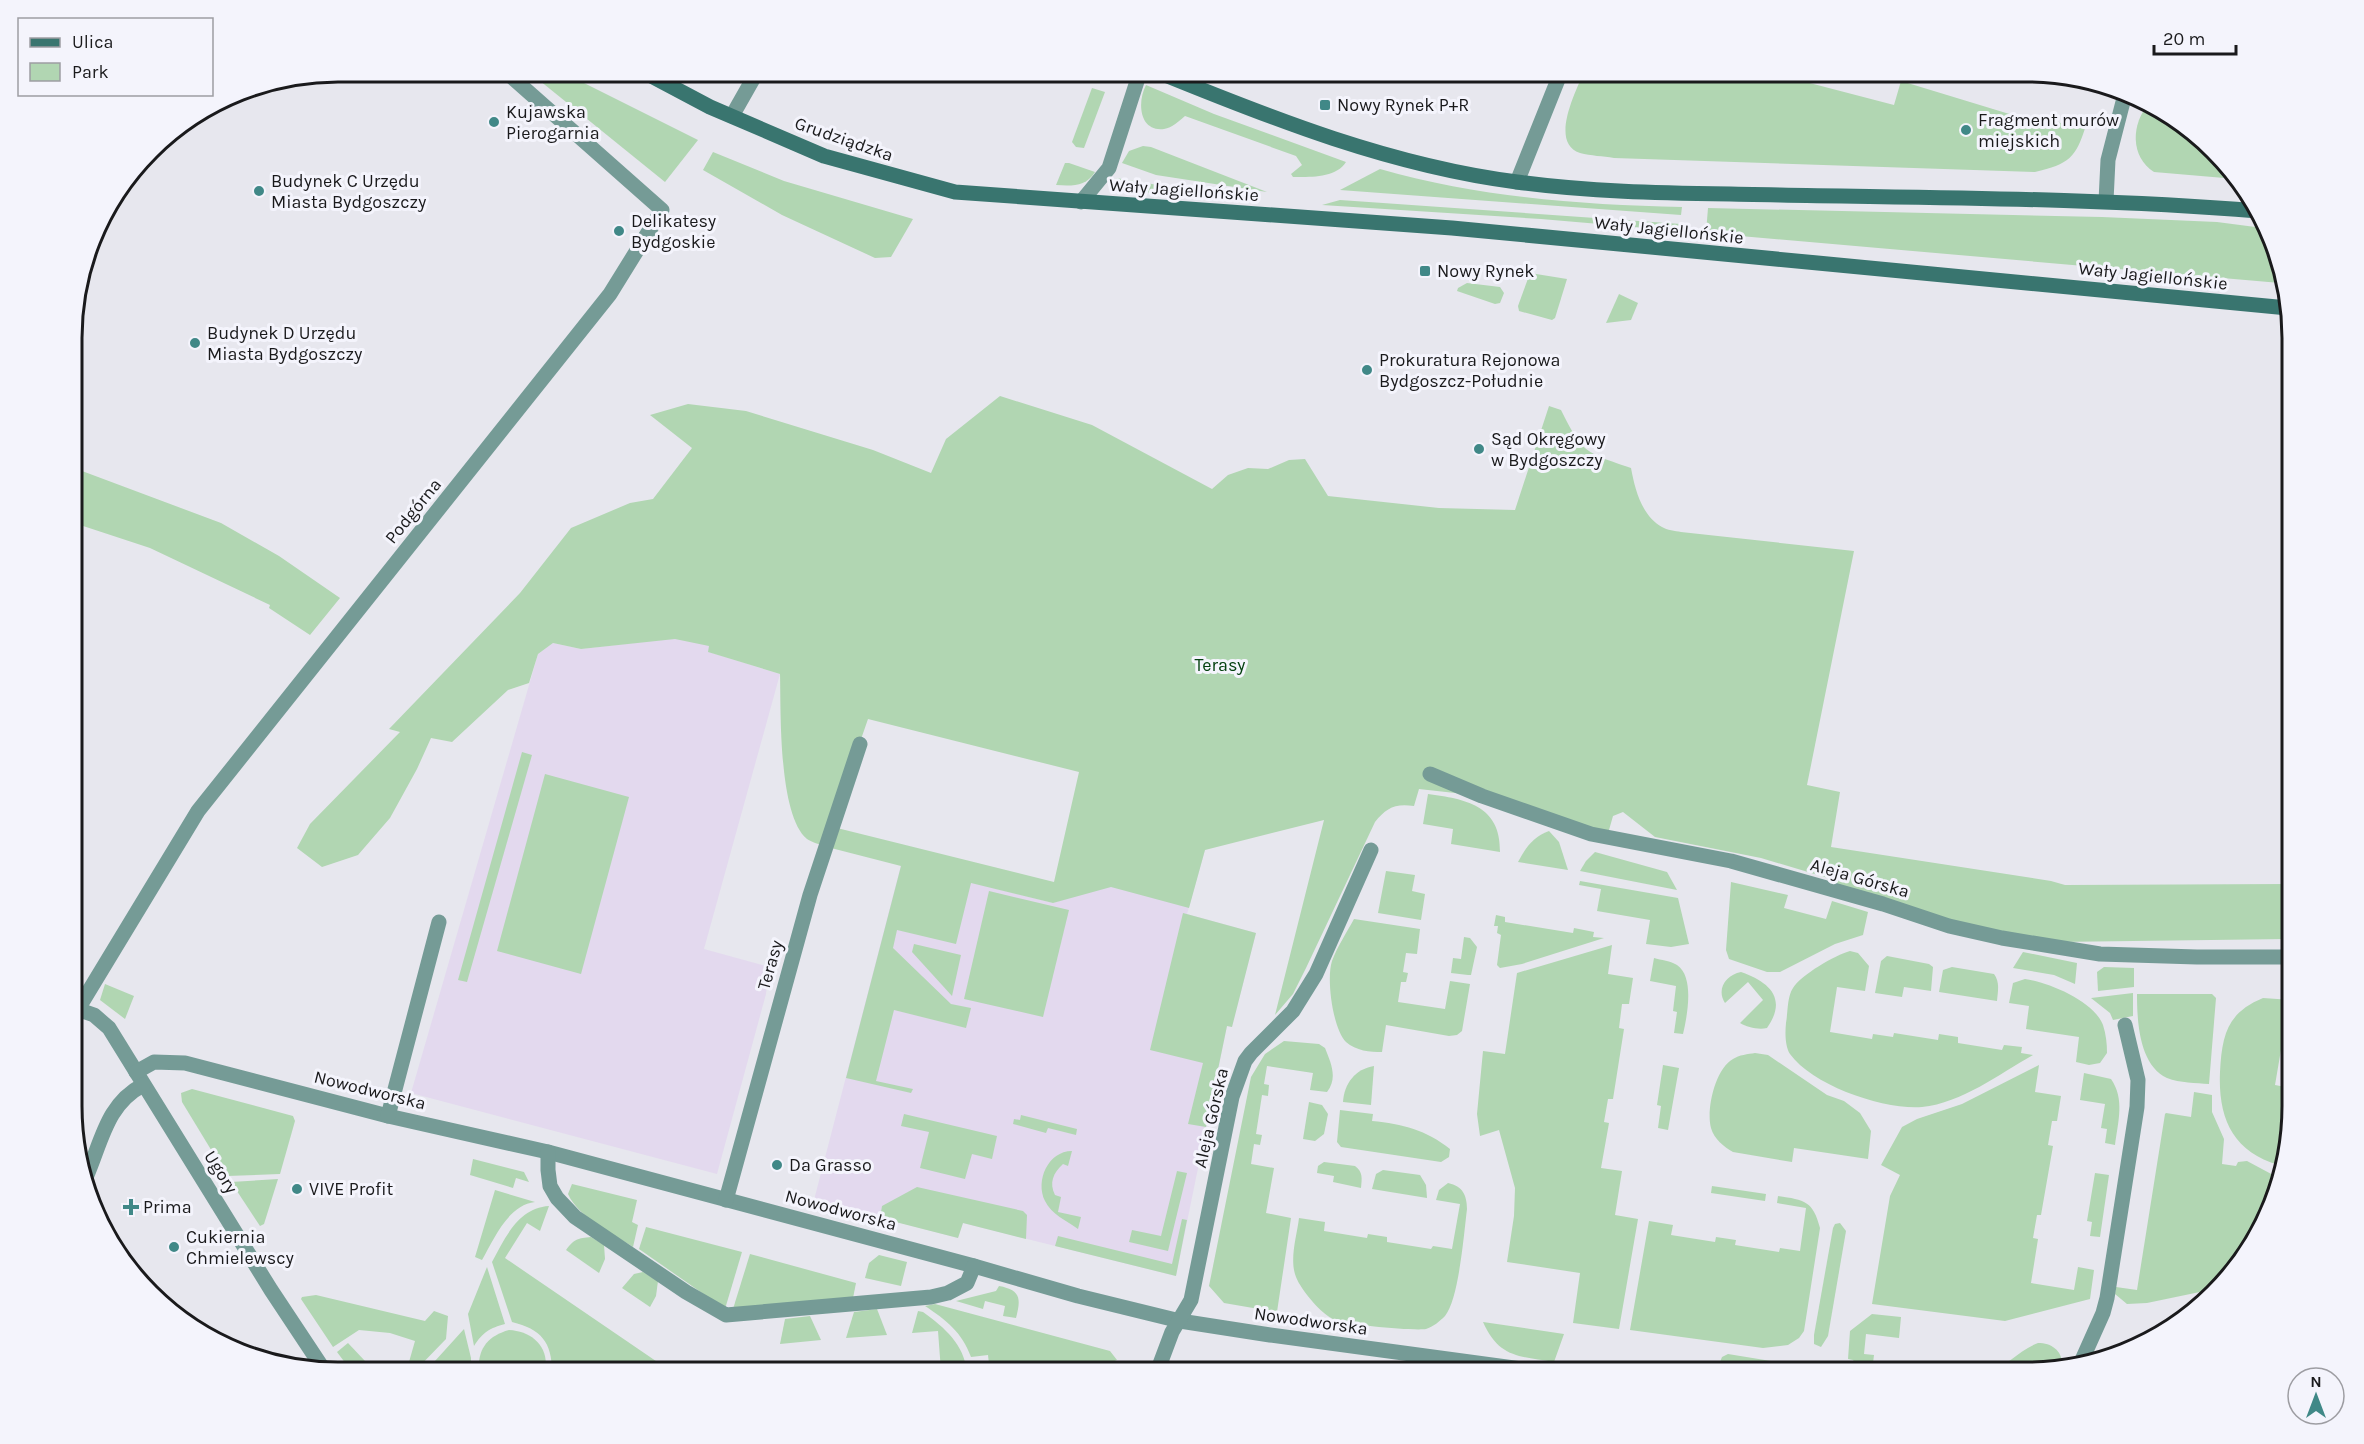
<svg xmlns="http://www.w3.org/2000/svg" width="2364" height="1444" font-family="Karla,sans-serif">
  <style>
    .education { fill: #e3d9ee }
    .green { fill: #b1d6b2 }
    .lines { fill: none; stroke-linecap: round; stroke-linejoin: round }
    .minor { stroke: #759b96; stroke-width: 15 }
    .secondary { stroke: #39756f; stroke-width: 15 }
    .poi-dot { fill: #408887; stroke: #f4f4fc; stroke-width: 2 }
    .labels { text-anchor: middle; stroke-width: 6; stroke-linejoin: round; paint-order: stroke }
    .poi-label { font-size: 18px; fill: #1a1a1c; stroke: #f4f4fc; text-anchor: start }
    .street-label { font-size: 18px; fill: #1a1a1c; stroke: #f4f4fc }
    .park-label { font-size: 18px; fill: #04410f; stroke: #f4f4fc }
    .rim { fill: none; stroke: #1a1a1c; stroke-width: 3 }
  </style>
  <rect width="100%" height="100%" fill="#e7e7ee"/>
  <!-- education -->
  <g class="education">
    <path d="M713,634l-4,18 71,22 -76,275 65,18 -3,27 -49,180 -306,-81 127,-439 15,-11 28,6z"/>
    <path d="M1205,850l-18,64 69,19 -24,94 -5,-1 -51,250 -213,-53 -5,15 -144,-38 87,-335 152,38z"/>
  </g>
  <!-- green -->
  <g class="green">
    <path d="M529,72h33l136,68 -33,42z"/>
    <path d="M1584,72h183l127,33 7,-24 141,43 3,-6 19,6 3,-5 19,6c-10,33 -17,39 -51,47l-421,-14c-11,-2 -23,-2 -34,-5 -31,-10 -4,-62 4,-81z"/>
    <path d="M1146,85l68,29 132,48c-10,16 -35,15 -53,15l-2,-3 11,-9 -6,-9 -111,-40c-6,5 -13,12 -21,13 -25,3 -27,-27 -18,-44z"/>
    <path d="M1092,88l13,4 -21,56 -8,-1 -4,-5z"/>
    <path d="M2149,104l10,4 55,42 22,29 -82,-7c-24,-15 -23,-49 -5,-68z"/>
    <path d="M1143,146l8,1 116,45 -111,-17 -34,-12 7,-12z"/>
    <path d="M713,152l71,29 129,38 -22,38 -16,1 -93,-43 -79,-45z"/>
    <path d="M1065,163h4l26,9c-9,15 -24,14 -39,13z"/>
    <path d="M1380,169c99,28 199,36 302,38l-1,8 -341,-25z"/>
    <path d="M1116,178l96,16v3l-96,-7 -3,-5z"/>
    <path d="M1340,200l341,24v7l-140,-12 -219,-14z"/>
    <path d="M1708,208l394,9 115,5 46,6 17,55 -574,-50z"/>
    <path d="M1530,273l37,6 -12,39 -3,2 -33,-9 -1,-5z"/>
    <path d="M1467,283l33,4 4,6 -4,10 -5,1 -38,-13 1,-3z"/>
    <path d="M1619,294l19,9 -7,17 -25,3z"/>
    <path d="M1000,396l92,29 120,64 16,-14 20,-7 20,1 21,-9 16,-1 23,37 111,12 76,2 34,-104 12,4c22,44 24,42 70,58 4,21 10,47 31,59 5,3 13,4 19,5l173,19 -47,234 33,7 -9,55 220,34 14,4 226,-1v55l-235,3 -17,2 -213,-56 2,-10 -67,-20 -106,-21 -32,-25 -10,4 -6,21 -125,-41 -63,-7 -5,17c-19,-3 -28,2 -39,16l-69,146 -13,26 -18,21 49,-195 -119,30 -16,58 -78,-21 -58,16 -82,-20 -15,61 -59,-14 -4,18 58,56 20,4 -5,20 -72,-18 -18,71 37,8 -2,4 -65,-15 55,-212 -70,-18 6,-20 217,54 25,-110 -211,-53 -44,127c-5,-2 -13,-4 -17,-7 -29,-24 -26,-129 -27,-165l-72,-22 1,-6 -34,-7 -94,10 -28,-6 -15,11 -9,29 -21,7 -56,52 -21,-4 -14,31 -27,49 -32,37 -36,12 -25,-19 13,-24 90,-92 -11,-3 131,-136 51,-65 59,-25 23,-4 39,-51 -42,-33 38,-11 58,7 127,39 58,23 15,-34z"/>
    <path d="M74,468l147,55 58,33 61,42 -30,37 -41,-27 1,-3 -120,-57 -76,-25z"/>
    <path d="M522,752l10,3 -65,227 -9,-2z"/>
    <path d="M545,774l84,23 -48,177 -84,-23z"/>
    <path d="M1428,794c37,5 73,11 72,58l-49,-8 2,-15 -30,-5z"/>
    <path d="M1549,831l10,11 9,28 -50,-8c8,-15 15,-25 31,-31z"/>
    <path d="M1595,852l72,20 10,18 -97,-19 6,-10z"/>
    <path d="M1386,871l29,4 -3,16 13,3 -4,26 -43,-7z"/>
    <path d="M1580,881l98,17 11,46 -18,3 -25,-3 4,-24 -53,-9 4,-22 -22,-4z"/>
    <path d="M1731,882l57,13 -4,13 42,11 6,-18 36,11 -5,23 -28,9 -55,28h-13l-38,-13 -3,-9z"/>
    <path d="M989,891l80,19 -26,107 -79,-18z"/>
    <path d="M1183,913l73,20 -24,94 -5,-1 -21,101 -18,-3 15,-61 -53,-13z"/>
    <path d="M1496,915l9,2v5l68,11 1,-5 20,4 -1,5 11,1 -82,26 -22,4 -3,-3 4,-30 -4,-2 1,-7h-4z"/>
    <path d="M1354,919l66,10 -3,25 -11,-1 -3,19 5,1 -2,9h-5l-3,20 47,7 5,-28 20,3 -8,47 -5,4 -8,1 -63,-11 -4,27c-12,0 -26,-1 -36,-10 -13,-13 -20,-63 -14,-81 5,-14 15,-29 22,-42z"/>
    <path d="M1464,937l6,1 7,9 -6,28h-3l-17,-2 2,-15 8,1z"/>
    <path d="M914,944l47,11 -9,41 -40,-44z"/>
    <path d="M1612,945l-4,29 25,4 -4,26h-7l-3,24 5,1 -11,70h-5l-4,23 5,1 -8,45 21,3 -7,44 23,4 -19,110 -46,-6 7,-50 -73,-11 7,-46 1,-28 -16,-58 -19,6 -3,-22 6,-63 22,3 12,-81z"/>
    <path d="M1850,951l8,2 11,13 -4,25 -28,-4 -7,45 42,7 1,-5 20,3 1,-4 44,7 1,-6 19,3v6l44,7 2,-5 18,2 -1,6 12,2c-34,19 -71,48 -111,52 -38,3 -109,-21 -132,-53 -5,-8 -5,-21 -4,-31 2,-11 1,-26 7,-35 8,-13 42,-33 57,-37z"/>
    <path d="M2023,952l54,11 -2,21 -21,-9 -41,-7z"/>
    <path d="M1887,956l42,8 4,3 -2,24 -27,-4 -2,10 -27,-4 6,-32z"/>
    <path d="M1654,958c7,2 17,3 23,7 18,12 10,52 6,69l-9,-1 3,-21 -4,-1 3,-25 -26,-5z"/>
    <path d="M1952,967l42,7c6,8 4,17 3,27l-58,-9 4,-22z"/>
    <path d="M2104,967l30,1v19l-36,4 -1,-19z"/>
    <path d="M1741,972c28,10 47,26 26,56 -9,2 -20,-1 -27,-5l23,-23 -15,-18 -23,21c-9,-14 1,-28 16,-31z"/>
    <path d="M2025,979c23,3 69,22 78,46 3,9 4,19 4,28l-7,10 -11,2 -13,-3 3,-25 -53,-8 3,-23 -20,-3 4,-20z"/>
    <path d="M105,984l29,12 -9,23 -25,-19z"/>
    <path d="M2133,993v23l-20,4 -3,-7 -19,-15z"/>
    <path d="M2137,994h75l4,4 -7,86c-13,-1 -29,-1 -42,-6 -28,-13 -30,-57 -30,-84z"/>
    <path d="M2263,998l28,2v39l-8,-1 -8,47 16,3v35l-12,42c-47,-13 -61,-48 -59,-93 2,-37 7,-59 43,-74z"/>
    <path d="M1284,1041l35,3 6,4c6,15 13,30 2,44l-17,-2 3,-17 -46,-7 -3,18 5,1 -1,11 -6,-1 -6,39 6,1 -2,10 -6,-1 -3,20 23,4 -8,45 25,5 -14,94 -53,-9 -15,-17 42,-209 14,-23z"/>
    <path d="M1755,1053l13,2 59,40 17,6 16,12 11,18 -3,28 -74,-11 -2,14 -59,-10c-9,-5 -19,-13 -22,-24 -5,-18 4,-59 22,-69 6,-4 15,-5 22,-6z"/>
    <path d="M1663,1065l16,3 -11,62 -10,-2 3,-22 -4,-1z"/>
    <path d="M2039,1065l-4,27 26,4 -4,25h-5l-4,24 5,1 -12,69h-4l-4,23 5,1 -7,44 43,7 4,-23 16,3 -4,29 -85,22 -133,-17 18,-108 10,-21 -19,-10 21,-38 15,-8 45,-15z"/>
    <path d="M1374,1066l-3,39 -28,-3c1,-18 12,-33 31,-36z"/>
    <path d="M2084,1073l27,6c14,20 7,43 4,66l-10,-2 2,-14 -6,-1 4,-24 -25,-4z"/>
    <path d="M192,1089l101,27 2,5 -15,53 -53,2 -45,-74 -1,-9z"/>
    <path d="M2194,1092l18,3v17l12,27 -2,25 14,2 2,-4 9,-1 28,15 -19,63 -37,49 -72,15 -20,1 -12,-10 1,-7 21,3 28,-176 1,-1 25,4z"/>
    <path d="M1309,1102l13,3 6,9 -4,20 -9,7 -12,-2z"/>
    <path d="M1340,1110l33,4 -1,7c31,3 54,9 78,28l-1,8 -8,5 -100,-15 -4,-5z"/>
    <path d="M904,1114l93,22 -5,23 -20,-5 -7,25 -45,-11 9,-36 -28,-6z"/>
    <path d="M1021,1115l56,14 -1,6 -28,-7 -2,5 -33,-9 1,-5 6,1z"/>
    <path d="M1072,1151l-4,15 -5,-2c-10,9 -14,19 -8,31l6,2 -3,15 23,5 -3,12c-11,-8 -27,-15 -33,-28 -10,-20 3,-50 27,-50z"/>
    <path d="M473,1159l51,13 5,10 -13,-4 -3,10 -43,-13z"/>
    <path d="M1324,1162l31,4c8,6 7,12 6,22l-28,-6 1,-6 -17,-3 1,-7z"/>
    <path d="M1383,1170l37,5 6,10 1,13 -55,-9 4,-15z"/>
    <path d="M1177,1171l10,2 -19,78 -39,-9 3,-12 29,6z"/>
    <path d="M2095,1173l14,2 -9,62 -10,-1 2,-14 -5,-1z"/>
    <path d="M278,1179l-14,45 -4,2 -29,-44z"/>
    <path d="M1448,1183c15,3 19,13 19,26 -3,24 -8,90 -22,107 -5,5 -12,11 -19,13 -11,2 -80,-4 -91,-9 -13,-5 -34,-30 -39,-43 -7,-17 1,-42 3,-59l26,4 -1,9 43,7 1,-4 19,3v5l44,7 2,-3 19,3 8,-45 -24,-4 3,-10z"/>
    <path d="M572,1184l65,16 -5,22 6,3 -5,22c-21,-14 -54,-29 -65,-53z"/>
    <path d="M1712,1186l54,8 -1,7 -54,-8z"/>
    <path d="M917,1187l106,24 4,4 -1,24 -63,-16 -5,15 -78,-20 2,-12z"/>
    <path d="M495,1190l40,12c-27,3 -41,37 -53,58l-7,-3z"/>
    <path d="M1778,1196c27,4 35,5 42,32l-16,103 -5,7 -11,7 -25,3 -133,-18 19,-109 24,4 -2,10 44,7 1,-5 20,3 -1,5 44,7 1,-4 20,3 6,-43 -29,-5z"/>
    <path d="M549,1206l-9,25 -13,-8 -22,35 167,114h-120c0,-30 -11,-43 -40,-50l-20,-60c13,-24 26,-54 57,-56z"/>
    <path d="M1182,1219l5,1 -11,56 -121,-30 3,-10 114,28z"/>
    <path d="M1840,1223l6,8 -18,105 -7,11 -7,-3v-9l19,-107 2,-4z"/>
    <path d="M646,1227l96,25 -17,57 -86,-60z"/>
    <path d="M591,1237l13,8 1,14 -6,14 -33,-23c8,-11 12,-12 25,-13z"/>
    <path d="M750,1254l106,29 -3,15 -120,11z"/>
    <path d="M879,1255l28,7 -6,24 -36,-8 4,-15z"/>
    <path d="M487,1267l18,57c-15,4 -22,8 -31,22l-6,-32z"/>
    <path d="M643,1272l15,9 -2,15 -6,11 -28,-19 12,-14z"/>
    <path d="M999,1286c22,4 22,13 17,32l-13,-2 2,-10 -20,-5 -2,8 -27,-8 40,-10z"/>
    <path d="M316,1295l109,26 9,-10 14,5 -2,23 -32,33h-5l-2,-3 8,-28 -25,-8 -31,-3 -26,17 -32,-48 1,-2z"/>
    <path d="M935,1304l175,47 7,9 -29,12h-114v-5l15,-3 -1,-9 -17,2c-9,-25 -25,-37 -46,-51z"/>
    <path d="M877,1309l10,26 -41,3 8,-26z"/>
    <path d="M918,1311l5,1c22,16 41,32 44,60h-30l4,-1 -3,-40 -26,2z"/>
    <path d="M1872,1314l29,3 -2,21 -33,-4 -2,20 10,1 -2,16 -11,1 -8,-12 -5,-1 2,-28z"/>
    <path d="M810,1316l11,24 -41,4 5,-25z"/>
    <path d="M1483,1322l81,12 -10,28c-35,-6 -55,-4 -71,-40z"/>
    <path d="M464,1329l7,29v14h-34l-3,-3 -4,3h-5z"/>
    <path d="M509,1330c23,1 41,17 36,42h-66c-2,-22 8,-36 30,-42z"/>
    <path d="M348,1343l17,18 -2,11h-11l-15,-20z"/>
    <path d="M2038,1343c14,0 25,8 24,23l-19,5h-55c19,-4 31,-21 50,-28z"/>
    <path d="M1728,1354l61,10 4,3v4h-69l-4,-9 2,-5z"/>
  </g>
  <g class="lines">
    <!-- minor -->
    <g class="minor">
      <path d="M732,116l25,-44"/>
      <path d="M1517,182l44,-110"/>
      <path d="M2106,201l2,-41 17,-66"/>
      <path d="M1081,202l28,-34 31,-96"/>
      <path d="M1430,774l52,22 109,38 140,27 152,43 66,22 53,12 98,16 97,3h94"/>
      <path d="M74,1008l20,7 15,13 162,262 53,80"/>
      <path d="M78,1009l120,-198 412,-517 52,-84 -156,-138"/>
      <path d="M136,1072l18,-10 31,1 203,53 160,36 426,114 104,30 102,25 90,14 274,37"/>
      <path d="M388,1116l51,-194"/>
      <path d="M548,1152v18l2,16 7,12 18,19 111,75 40,23 205,-18 17,-4 19,-10 7,-17"/>
      <path d="M87,1175c15,-35 20,-71 56,-90"/>
      <path d="M726,1200l84,-305 50,-151"/>
      <path d="M2082,1360l21,-47 4,-15 30,-191 1,-27 -13,-55"/>
      <path d="M1157,1372l15,-40 19,-32 41,-203 13,-36 6,-8 42,-42 23,-37 55,-124"/>
    </g>
    <!-- secondary -->
    <g class="secondary">
      <path d="M644,72l66,35 114,49 131,36 497,36 836,80"/>
      <path d="M1158,72c115,47 234,94 359,110 87,12 176,11 263,13 160,3 319,3 478,16"/>
    </g>
  </g>
  <!-- markers -->
  <g class="poi-dot">
    <rect x="1319" y="99" width="12" height="12" rx="3"/>
    <circle cx="494" cy="122" r="6"/>
    <circle cx="1966" cy="130" r="6"/>
    <circle cx="259" cy="191" r="6"/>
    <circle cx="619" cy="231" r="6"/>
    <rect x="1419" y="265" width="12" height="12" rx="3"/>
    <circle cx="195" cy="343" r="6"/>
    <circle cx="1367" cy="370" r="6"/>
    <circle cx="1479" cy="449" r="6"/>
    <circle cx="777" cy="1165" r="6"/>
    <circle cx="297" cy="1189" r="6"/>
    <path d="M128 1198h6v6h6v6h-6v6h-6v-6h-6v-6h6z"/>
    <circle cx="174" cy="1247" r="6"/>
  </g>
  <g class="labels">
    <!-- poi labels -->
    <g class="poi-label">
      <text x="1337" y="111">Nowy Rynek P+R</text>
      <text x="506" y="118">Kujawska<tspan x="506" dy="21">Pierogarnia</tspan></text>
      <text x="1978" y="126">Fragment murów<tspan x="1978" dy="21">miejskich</tspan></text>
      <text x="271" y="187">Budynek C Urzędu<tspan x="271" dy="21">Miasta Bydgoszczy</tspan></text>
      <text x="631" y="227">Delikatesy<tspan x="631" dy="21">Bydgoskie</tspan></text>
      <text x="1437" y="277">Nowy Rynek</text>
      <text x="207" y="339">Budynek D Urzędu<tspan x="207" dy="21">Miasta Bydgoszczy</tspan></text>
      <text x="1379" y="366">Prokuratura Rejonowa<tspan x="1379" dy="21">Bydgoszcz-Południe</tspan></text>
      <text x="1491" y="445">Sąd Okręgowy<tspan x="1491" dy="21">w Bydgoszczy</tspan></text>
      <text x="789" y="1171">Da Grasso</text>
      <text x="309" y="1195">VIVE Profit</text>
      <text x="143" y="1213">Prima</text>
      <text x="186" y="1243">Cukiernia<tspan x="186" dy="21">Chmielewscy</tspan></text>
    </g>
    <!-- street labels -->
    <g class="street-label">
      <text transform="translate(844 139) rotate(19)" y="6">Grudziądzka</text>
      <text transform="translate(1184 190) rotate(4)" y="6">Wały Jagiellońskie</text>
      <text transform="translate(1669 230) rotate(6)" y="6">Wały Jagiellońskie</text>
      <text transform="translate(2153 276) rotate(6)" y="6">Wały Jagiellońskie</text>
      <text transform="translate(413 511) rotate(-51)" y="6">Podgórna</text>
      <text transform="translate(1860 878) rotate(16)" y="6">Aleja Górska</text>
      <text transform="translate(770 965) rotate(-74)" y="6">Terasy</text>
      <text transform="translate(370 1090) rotate(14)" y="6">Nowodworska</text>
      <text transform="translate(1211 1118) rotate(-77)" y="6">Aleja Górska</text>
      <text transform="translate(221 1172) rotate(58)" y="6">Ugory</text>
      <text transform="translate(841 1210) rotate(15)" y="6">Nowodworska</text>
      <text transform="translate(1311 1321) rotate(8)" y="6">Nowodworska</text>
    </g>
    <!-- park labels -->
    <g class="park-label">
      <text x="1220" y="671">Terasy</text>
    </g>
  </g>
  <!-- crop -->
  <path d="M0 0H2364V1444H0ZM338 82H2026A256 256 0 0 1 2282 338V1106A256 256 0 0 1 2026 1362H338A256 256 0 0 1 82 1106V338A256 256 0 0 1 338 82Z" fill="#f4f4fc" fill-rule="evenodd"/>
  <path class="rim" d="M338 82H2026A256 256 0 0 1 2282 338V1106A256 256 0 0 1 2026 1362H338A256 256 0 0 1 82 1106V338A256 256 0 0 1 338 82Z"/>
  <!-- legend -->
  <rect x="18" y="18" width="195" height="78" fill="#f4f4fc" stroke="#9d9da2" stroke-width="1.5"/>
  <rect x="30" y="38" width="30" height="9" fill="#39756f" stroke="#9d9da2" stroke-width="1.5"/>
  <text x="72" y="48" font-size="18" fill="#1a1a1c">Ulica</text>
  <rect x="30" y="63" width="30" height="18" fill="#b1d6b2" stroke="#9d9da2" stroke-width="1.5"/>
  <text x="72" y="78" font-size="18" fill="#1a1a1c">Park</text>
  <!-- north arrow -->
  <g transform="translate(2316 1396)"><circle r="28" fill="#f4f4fc" stroke="#9d9da2" stroke-width="1.5"/>
  <path d="M0-4.5L10 22L0 15L-10 22Z" fill="#408887"/>
  <text y="-9" font-size="16" font-weight="bold" text-anchor="middle" fill="#1a1a1c">N</text>
  </g>
  <!-- scale -->
  <path d="M2154 45v9h82v-9" fill="none" stroke="#1a1a1c" stroke-width="3"/>
  <text x="2163" y="45" font-size="18" fill="#1a1a1c" stroke="#f4f4fc" stroke-width="4.5" paint-order="stroke">20 m</text>
</svg>
